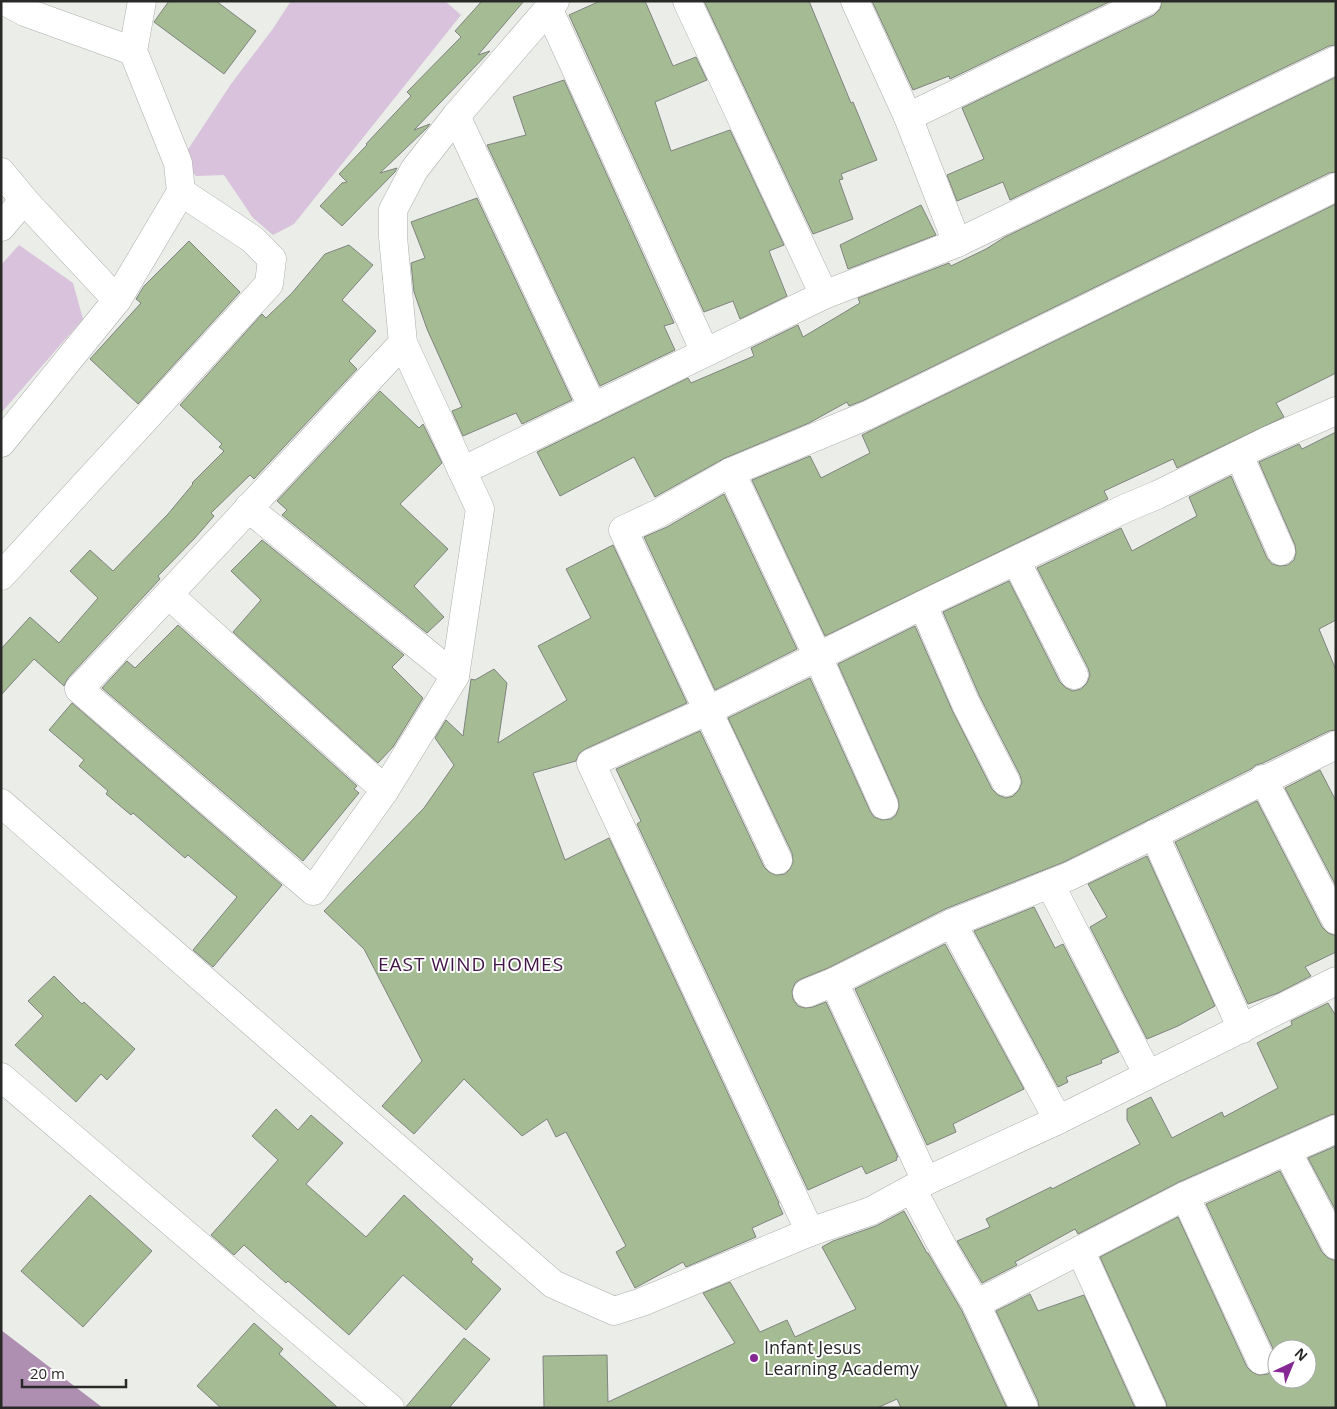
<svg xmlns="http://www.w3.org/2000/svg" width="1337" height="1409" font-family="'Open Sans',sans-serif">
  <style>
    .green { fill: #d9c2db }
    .water { fill: #ae8fb2 }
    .building { fill: #a4bb93; stroke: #80837f; fill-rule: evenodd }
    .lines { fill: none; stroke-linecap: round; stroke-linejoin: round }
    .minor-casing { stroke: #adafab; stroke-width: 29 }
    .minor { stroke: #fff; stroke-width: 28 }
    .poi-dot { fill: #862893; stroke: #fff; stroke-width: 2 }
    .labels { text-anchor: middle; stroke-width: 4; stroke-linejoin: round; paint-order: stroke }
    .poi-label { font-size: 18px; fill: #292a28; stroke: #fff; text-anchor: start }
    .neighbourhood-label { font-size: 19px; letter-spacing: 1px; fill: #401446; stroke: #fff }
  </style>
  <rect width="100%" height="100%" fill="#eaede8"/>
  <!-- green -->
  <g class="green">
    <path d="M291,1h154l16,14 -167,209 -21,11 -20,-17 -29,-43 -28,1 -15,-16 50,-76 41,-54z"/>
    <path d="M19,245l54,38 10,36 -82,94v-148z"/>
  </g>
  <!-- water -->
  <path class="water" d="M1,1330l102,78h-102z"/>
  <!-- building -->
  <g class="building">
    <path d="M169,1h47l40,30 -32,43 -70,-52z"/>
    <path d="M482,1h42l-46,54 12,-4 -76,79 16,-6 -3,4 -47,45 17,-5 -2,4 -53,54 -22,-20 22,-23 5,-1 -8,-8 28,-29 -1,-1 45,-48 -4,-4 54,-55 -6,-6z"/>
    <path d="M600,1h45l28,65 23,-9 11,23 -52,22 16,49 59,-21 54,115 -15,6 18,45 -47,23 -7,-18 -29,11 -135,-297z"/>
    <path d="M704,1h105l42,102 2,-1 24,58 -36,14 2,5 -4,1 14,39 -40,15z"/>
    <path d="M872,1h239l-161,78 -1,-3 -36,14z"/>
    <path d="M1162,1h174v44l-7,1 -319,154 -7,-18 -46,19 -10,-26 37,-16 -22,-51 192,-93 6,-6z"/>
    <path d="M1336,77v95l-7,1 -467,228 -13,5 -2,-4 -38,21 -84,35 -70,39 -21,-40 -74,39 -23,-44 151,-74 3,5 63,-27 -3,-8 47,-23 5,12 57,-34 -2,-5 91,-35 2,3 35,-17 19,-12z"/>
    <path d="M564,80l110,243 -10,3 11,24 -75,36 -113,-241 39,-10 -13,-38z"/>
    <path d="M477,198l95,202 -50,24 -6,-11 -53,23 -11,-25 10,-4 -35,-78 -13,-37 -3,-29 14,-5 -14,-36z"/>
    <path d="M1336,204v169l-60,30 8,14 -107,51 -4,-9 -69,32 4,8 -283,137 -73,-156 58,-24 11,22 49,-25 -8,-18z"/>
    <path d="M921,205l15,30 -88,34 -8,-24z"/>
    <path d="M189,241l51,51 -102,112 -48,-45 51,-56 -5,-4 8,-13z"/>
    <path d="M349,245l24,20 -31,35 34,31 -27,30 8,8 -103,110 -4,-4 -39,38 3,3 -20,23 -36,37 2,3 -92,99 -4,8 -30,-27 -33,36v-46l29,-32 29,26 39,-45 -28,-27 20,-21 23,21 55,-57 25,-30 -1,-1 32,-32 -5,-4 3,-3 -42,-39 82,-91 4,4 26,-25 33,-39z"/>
    <path d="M380,391l39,37 4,-4 19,39 -42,41 48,45 -34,37 30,31 -17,16 -145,-118 5,-5 -10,-9z"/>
    <path d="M1336,432v188l-17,9 17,41v60l-7,1 -66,32 -7,2 -5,4 -187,93 -119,47 -117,59 -27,11 -6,4 -3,8 1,8 5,7 7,2 8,-1 13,-5 72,155 -2,1 1,2 -31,14 -4,-8 -54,24 -171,-366 4,-3 -25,-52 84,-38 64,136 5,5 7,3 9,-1 5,-5 3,-7 -1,-9 -64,-135 82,-40 60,133 4,6 8,3 9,-1 5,-4 3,-8 -1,-8 -60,-135 77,-38 37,84 40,79 6,6 8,3 7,-2 6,-6 3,-8 -2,-7 -40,-78 -37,-85 66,-31 51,101 6,6 7,3 8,-2 6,-6 3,-8 -2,-7 -51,-100 84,-40 11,23 65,-35 -8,-19 42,-21 36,82 5,6 7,2 9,-1 6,-5 2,-7 -1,-8 -36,-83 40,-18 3,5z"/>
    <path d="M724,494l73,155 -82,41 -71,-153 23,-10z"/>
    <path d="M262,540l142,115 -12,12 31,31 -30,49 -15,16 -145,-131 28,-32 -30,-29z"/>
    <path d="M613,545l74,158 -102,46 -6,5 -3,7 -43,12 32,87 44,-22 170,365h-1l5,11 -31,14 4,9 -70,30 -3,-5 -48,26 -19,-36 10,-6 -60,-114 -10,5 -9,-18 -25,17 -58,-57 -50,55 -32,-28 40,-45 -58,-112 -40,-38 100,-103 30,-43 -19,-27 11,-18 17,16 8,-57 4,1 19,-11 13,14 -9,60 69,-43 -29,-54 53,-28 -25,-49z"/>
    <path d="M178,625l179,161 -3,3 5,4 -56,68 -201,-173 25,-27 8,7z"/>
    <path d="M72,703l210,182 -69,82 -20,-17 44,-53 -49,-42 -3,3 -52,-45 -2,2 -25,-21 2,-3 -29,-25 5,-6 -35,-30z"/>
    <path d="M1320,770l16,31v85l-51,-98z"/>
    <path d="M1257,801l65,126 6,6 8,3v16l-31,15 6,9 -33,17 -30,11 -73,-162z"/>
    <path d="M1147,856l68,150 -37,20 -31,13 -57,-112 17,-10 -19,-33z"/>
    <path d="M1034,907l21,41 8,-4 56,108 -18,8 1,3 -36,14 2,5 -10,5 -84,-156z"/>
    <path d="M945,944l79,145 -71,35 3,8 -29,13 -72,-156z"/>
    <path d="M54,976l28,28 2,-2 51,47 -28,31 -6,-6 -25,28 -61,-57 28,-29 -15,-15z"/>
    <path d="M1328,1003l8,13v98l-6,1 -151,67 -101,52 -3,-5 -60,33 2,3 -35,18 -25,-42 33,-14 -4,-8 65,-32 1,2 88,-45 -13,-24v-11l24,-12 21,41 50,-26 2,5 54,-29 -21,-45 35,-18 -1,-4z"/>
    <path d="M276,1109l22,21 13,-15 32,28 -37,41 60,53 38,-42 69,64 -2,3 30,27 -35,41 -63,-55 -54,60 -61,-54 -2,2 -42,-38 -10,10 -23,-20 67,-75 -26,-24z"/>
    <path d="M1336,1146v65l-28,-53z"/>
    <path d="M1280,1171l42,81 6,6 8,3v147h-169l-1,-6 -66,-145 78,-40 69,150 5,5 7,3 9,-1 5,-5 3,-7 -1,-9 -69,-149zM1277,1349h30v30h-30z"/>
    <path d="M90,1195l62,56 -69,76 -62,-56z"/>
    <path d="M904,1211l23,42h1l34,58 45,97h-106l-4,-9 -20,9h-333l-1,-52 64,-1 1,47 127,-59 -32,-50 27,-11 30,50 27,-12 8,17 61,-28 -34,-62 11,-6 43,-15z"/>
    <path d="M1030,1294l8,17 46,-16 51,113h-96l-1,-7 -42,-90z"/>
    <path d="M254,1323l29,26 -4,5 59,54h-117l-24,-22z"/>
    <path d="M464,1338l26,21 -41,49h-44z"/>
  </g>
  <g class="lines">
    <!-- minor casing -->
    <g class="minor-casing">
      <g id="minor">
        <path d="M4,1l21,11 108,39"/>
        <path d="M855,1l53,116 49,126"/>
        <path d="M549,10l156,342"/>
        <path d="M456,116l137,292"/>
        <path d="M908,117l239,-116"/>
        <path d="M1,172l23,28 93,100"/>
        <path d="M1,227l23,-27"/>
        <path d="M824,295l133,-52 379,-183"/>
        <path d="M403,343l77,166 -25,167 -70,114 -72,101 -234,-202c109,-114 216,-231 324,-346z"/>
        <path d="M403,343l-10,-106v-27l21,-40 42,-54 99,-115"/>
        <path d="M1,443l116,-143 64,-108 -3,-29 -45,-112 9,-50"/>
        <path d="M1239,455l42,96"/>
        <path d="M462,471l362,-176 -137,-294"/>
        <path d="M731,472l87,185 66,148"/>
        <path d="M248,508l207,168"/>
        <path d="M1016,561l58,114"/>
        <path d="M1,576l268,-292 3,-25 -20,-20 -71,-47"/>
        <path d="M169,595l216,195"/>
        <path d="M923,605l43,99 40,78"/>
        <path d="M1263,779l73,141"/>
        <path d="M1,803l552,481 61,27 28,-9 168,-70 61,-21 55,-30 132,-61 278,-139"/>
        <path d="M1154,834l88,195"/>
        <path d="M778,860l-155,-330 36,-17 72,-41 137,-57 468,-228"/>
        <path d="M1050,884l98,191"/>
        <path d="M952,923l106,197"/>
        <path d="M834,982l92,199"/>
        <path d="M807,993l27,-11 118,-59 118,-47 266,-131"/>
        <path d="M1,1077l389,331"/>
        <path d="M1287,1151l49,94"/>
        <path d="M912,1189l34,64 30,51 48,104"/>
        <path d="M1185,1196l76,164"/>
        <path d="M810,1232l-219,-469 118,-53 232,-114 185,-88 31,-13 112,-55 67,-29"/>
        <path d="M1080,1250l72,158"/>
        <path d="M976,1304l209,-108 151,-67"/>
      </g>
    </g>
    <!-- minor -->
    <use href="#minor" class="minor"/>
  </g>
  <!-- markers -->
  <circle class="poi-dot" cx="754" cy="1358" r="5"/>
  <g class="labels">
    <!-- poi labels -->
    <g class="poi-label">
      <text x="764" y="1354">Infant Jesus<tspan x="764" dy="21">Learning Academy</tspan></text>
    </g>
    <!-- neighbourhood labels -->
    <g class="neighbourhood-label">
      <text x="471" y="971">EAST WIND HOMES</text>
    </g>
  </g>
  <!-- border -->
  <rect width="1337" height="1409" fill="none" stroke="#292a28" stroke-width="5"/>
  <!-- north arrow -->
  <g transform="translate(1292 1364) rotate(44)"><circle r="24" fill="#ffffff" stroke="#a9aaa9"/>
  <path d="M0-4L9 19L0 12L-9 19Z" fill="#862893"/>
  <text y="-8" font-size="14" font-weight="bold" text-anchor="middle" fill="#292a28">N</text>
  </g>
  <!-- scale -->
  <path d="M22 1379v8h104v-8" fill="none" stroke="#292a28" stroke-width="2.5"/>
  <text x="30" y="1379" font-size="15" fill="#292a28" stroke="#ffffff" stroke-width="4" paint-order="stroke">20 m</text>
</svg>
